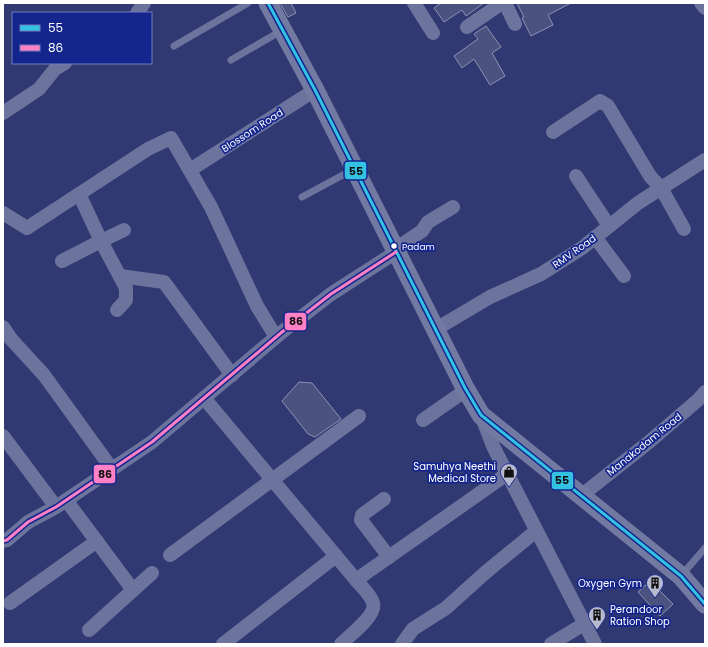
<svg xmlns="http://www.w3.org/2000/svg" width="708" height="647" font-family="Poppins,sans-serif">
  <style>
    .building { fill: #4b5280; stroke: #8c92b4 }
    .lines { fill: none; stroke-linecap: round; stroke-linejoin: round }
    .service { stroke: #6c749e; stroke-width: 7 }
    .minor { stroke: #6c749e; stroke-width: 14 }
    .secondary { stroke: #737aa2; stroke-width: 19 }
    .bus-1-casing { stroke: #14258e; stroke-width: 6 }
    .bus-2-casing { stroke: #14258e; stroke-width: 6 }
    .bus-1 { stroke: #33c2e2; stroke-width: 3 }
    .bus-2 { stroke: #ff80c5; stroke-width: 3 }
    .bus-dot { fill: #fff; stroke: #14258e; stroke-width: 1.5 }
    .labels { text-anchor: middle; stroke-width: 3.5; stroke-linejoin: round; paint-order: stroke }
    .bus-label { font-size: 9px; fill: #fff; stroke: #14258e; text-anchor: start }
    .street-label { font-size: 10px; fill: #fff; stroke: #14258e }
    .poi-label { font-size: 10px; fill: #fff; stroke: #14258e; text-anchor: end }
    .line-badge { stroke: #14258e; stroke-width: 1.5 }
    .pale-badge-label { font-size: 11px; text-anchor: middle; font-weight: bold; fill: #111 }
  </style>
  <rect width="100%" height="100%" fill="#303972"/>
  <!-- building -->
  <g class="building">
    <path d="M280,3h11l5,10 -8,4z"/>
    <path d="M441,3h43l-18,13 -4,-6 -18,12 -10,-14z"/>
    <path d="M517,3h54l-23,12 5,10 -22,11 -9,-18 2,-1z"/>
    <path d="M486,26l15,21 -9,6 13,23 -15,9 -16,-26 -12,9 -8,-12 24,-17 -4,-5z"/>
    <path d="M299,382l13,1 29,36 -26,18 -7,-3 -26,-33z"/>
    <path d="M650,581l23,23 -13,12 -22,-24z"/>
  </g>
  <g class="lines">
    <!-- service -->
    <g class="service">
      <path d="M174,46l74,-43"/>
      <path d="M231,60l50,-29"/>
      <path d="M302,197l52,-28"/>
      <path d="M681,576l24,-28"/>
    </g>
    <!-- minor -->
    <g class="minor">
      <path d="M414,3l19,30"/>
      <path d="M505,3l10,21"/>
      <path d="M701,3l4,5"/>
      <path d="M137,13l7,-10"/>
      <path d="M467,27l35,-24"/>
      <path d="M3,113l36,-24 16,-20 10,-6"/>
      <path d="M553,132l47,-31 8,5 42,70 11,12 23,41"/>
      <path d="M190,170l125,-80"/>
      <path d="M576,176l33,50"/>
      <path d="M3,213l24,15 121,-79 23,-11 40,69 46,99 19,31"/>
      <path d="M595,237l29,39"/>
      <path d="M395,249l27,-18 6,-9 25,-15"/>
      <path d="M62,261l39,-20 -22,-47"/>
      <path d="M120,276l44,6 68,93"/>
      <path d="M117,310l9,-10v-12l-25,-47 23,-11"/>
      <path d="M3,327l8,12 33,36 68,94"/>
      <path d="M436,329l54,-32 51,-23 41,-26 56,-45 67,-43"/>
      <path d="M204,398l152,182 151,-106"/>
      <path d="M481,415l12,31 102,198"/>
      <path d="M423,420l43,-30"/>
      <path d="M3,436l53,71"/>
      <path d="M582,495l67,-53 49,-42 7,-8"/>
      <path d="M384,499l-22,16 -1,5 28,37"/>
      <path d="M66,500l67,90"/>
      <path d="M3,541l4,-1 21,-18 28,-15 96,-65 130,-110 49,-38 65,-42"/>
      <path d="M170,555l189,-139"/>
      <path d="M10,603l87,-62"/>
      <path d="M89,630l63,-57"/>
      <path d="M223,644l113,-88"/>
      <path d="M341,644c8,-8 36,-29 32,-41 -2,-8 -12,-17 -17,-23"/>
      <path d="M402,644l11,-15 33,-21 40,-36 50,-41"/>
      <path d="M551,644l33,-20"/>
    </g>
    <!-- secondary -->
    <path class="secondary" d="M268,3l47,87 150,298 16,27 200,161 24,28"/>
    <!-- bus-1 casing -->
    <g class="bus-1-casing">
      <path id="bus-1" d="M268,3l47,87 150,298 16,27 200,161 24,28"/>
    </g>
    <!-- bus-2 casing -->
    <g class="bus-2-casing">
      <path id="bus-2" d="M3,541l4,-1 21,-18 28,-15 96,-65 130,-110 49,-38 65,-42"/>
    </g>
    <!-- bus-1 -->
    <use href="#bus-1" class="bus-1"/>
    <!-- bus-2 -->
    <use href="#bus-2" class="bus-2"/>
  </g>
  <!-- icons -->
  <defs>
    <g id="shop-pin" transform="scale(0.9)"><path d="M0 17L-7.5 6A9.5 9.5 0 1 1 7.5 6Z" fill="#b7bace" stroke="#14258e"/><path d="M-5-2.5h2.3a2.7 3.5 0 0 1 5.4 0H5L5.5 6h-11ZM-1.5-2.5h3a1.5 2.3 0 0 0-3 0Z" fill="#111"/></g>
    <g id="building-pin" transform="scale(0.9)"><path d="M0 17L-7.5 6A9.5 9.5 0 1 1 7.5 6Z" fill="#b7bace" stroke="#14258e"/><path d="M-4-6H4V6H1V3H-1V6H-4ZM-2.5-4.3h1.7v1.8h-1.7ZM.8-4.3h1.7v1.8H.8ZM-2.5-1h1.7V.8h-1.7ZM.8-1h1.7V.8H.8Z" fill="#111"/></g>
  </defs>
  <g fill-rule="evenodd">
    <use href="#shop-pin" x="509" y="472"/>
    <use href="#building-pin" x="655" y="583"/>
    <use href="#building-pin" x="597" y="615"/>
  </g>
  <!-- markers -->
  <circle class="bus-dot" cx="394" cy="246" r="3.5"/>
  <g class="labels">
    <!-- bus labels -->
    <g class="bus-label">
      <text x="402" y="250">Padam</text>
    </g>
    <!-- street labels -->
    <g class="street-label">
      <text transform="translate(252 130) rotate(-33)" y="4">Blossom Road</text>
      <text transform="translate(574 251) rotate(-35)" y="4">RMV Road</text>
      <text transform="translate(644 444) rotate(-39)" y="4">Manakodam Road</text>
    </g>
    <!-- poi labels -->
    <g class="poi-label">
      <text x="496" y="470">Samuhya Neethi<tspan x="496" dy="12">Medical Store</tspan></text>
      <text x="642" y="587">Oxygen Gym</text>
      <text x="610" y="613" text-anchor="start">Perandoor<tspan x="610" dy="12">Ration Shop</tspan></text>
    </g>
  </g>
  <g class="line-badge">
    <rect x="344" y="161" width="23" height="19" rx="4" fill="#33c2e2"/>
    <rect x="284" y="312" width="23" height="19" rx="4" fill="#ff80c5"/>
    <rect x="93" y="464" width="23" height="20" rx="4" fill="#ff80c5"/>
    <rect x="551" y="471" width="23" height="19" rx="4" fill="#33c2e2"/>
  </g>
  <g class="pale-badge-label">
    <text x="356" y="175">55</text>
    <text x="296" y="325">86</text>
    <text x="105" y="478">86</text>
    <text x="562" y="484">55</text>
  </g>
  <!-- border -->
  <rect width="708" height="647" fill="none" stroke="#ffffff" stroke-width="8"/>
  <!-- legend -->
  <rect x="12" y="12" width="140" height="52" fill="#14258e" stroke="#727cbb"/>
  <rect x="20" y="25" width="20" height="6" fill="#33c2e2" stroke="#727cbb"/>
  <text x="48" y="32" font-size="12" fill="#ffffff">55</text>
  <rect x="20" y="45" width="20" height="6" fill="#ff80c5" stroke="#727cbb"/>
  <text x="48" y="52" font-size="12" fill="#ffffff">86</text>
</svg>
